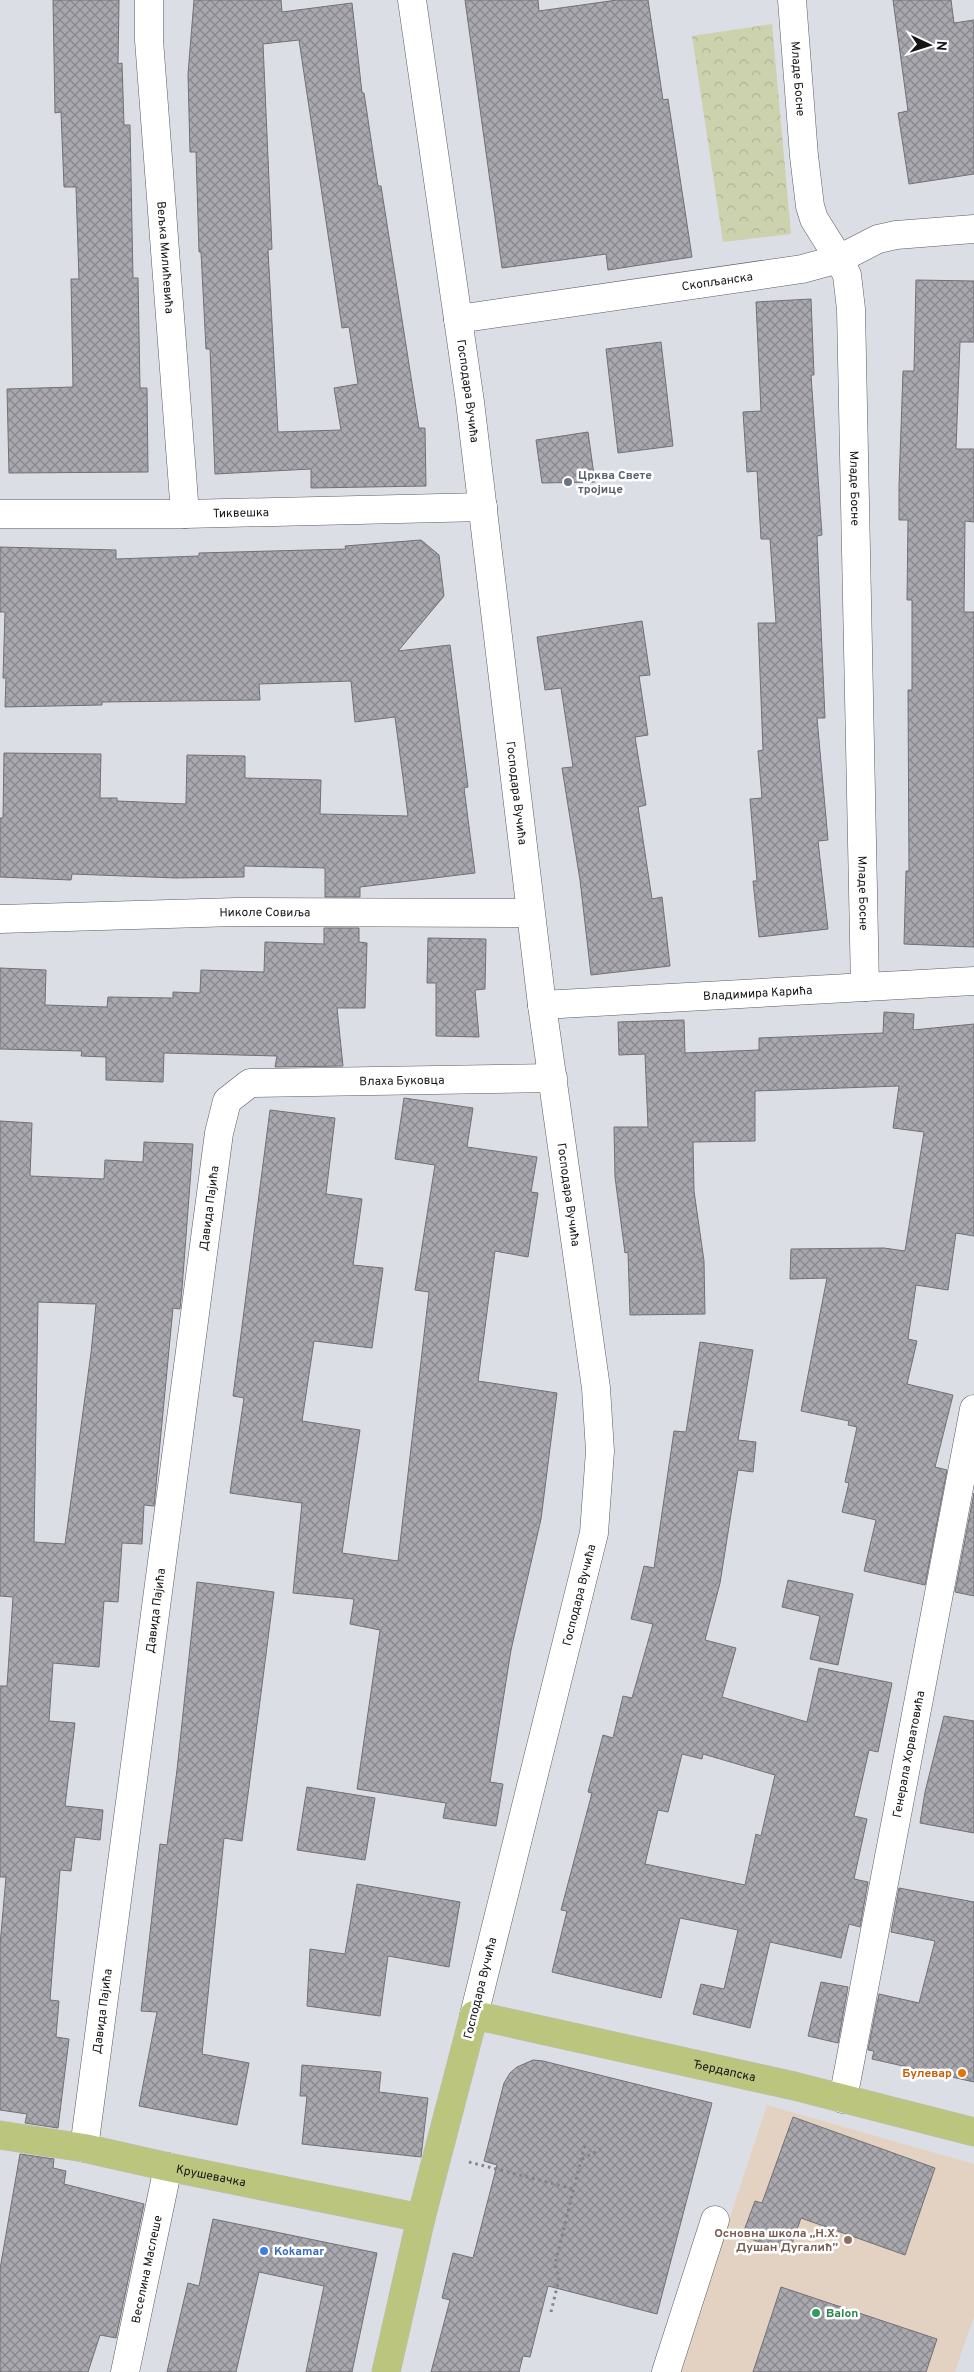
<svg xmlns="http://www.w3.org/2000/svg" width="974" height="2372" font-family="Overpass,sans-serif">
  <style>
    .education { fill: #e3d2c1 }
    .park { fill: url(#park-crowns) }
    .building { fill: url(#building-cross-hatch); stroke: #707076; fill-rule: evenodd }
    .lines { fill: none; stroke-linecap: round; stroke-linejoin: round }
    .minor-casing { stroke: #595c62; stroke-width: 29 }
    .major-casing { stroke: #bdbdbe; stroke-width: 29 }
    .path { stroke: #808387; stroke-width: 3; stroke-dasharray: 2.5 4; stroke-linecap: butt }
    .minor { stroke: #fff; stroke-width: 28 }
    .major { stroke: #bbc57d; stroke-width: 28 }
    .worship-dot { fill: #6b7280; stroke: #fff; stroke-width: 2 }
    .food-dot { fill: #e8710a; stroke: #fff; stroke-width: 2 }
    .education-dot { fill: #8d6e63; stroke: #fff; stroke-width: 2 }
    .shop-dot { fill: #3f7fe0; stroke: #fff; stroke-width: 2 }
    .leisure-dot { fill: #2e9e5b; stroke: #fff; stroke-width: 2 }
    .labels { text-anchor: middle; stroke-width: 5; stroke-linejoin: round; paint-order: stroke }
    .street-label { font-size: 12px; fill: #131416; stroke: #fff }
    .worship-label { font-size: 12px; font-weight: bold; fill: #5b616d; stroke: #fff; text-anchor: start }
    .food-label { font-size: 12px; font-weight: bold; fill: #c56008; stroke: #fff; text-anchor: end }
    .education-label { font-size: 12px; font-weight: bold; fill: #785e54; stroke: #fff; text-anchor: end }
    .shop-label { font-size: 12px; font-weight: bold; fill: #366cbe; stroke: #fff; text-anchor: start }
    .leisure-label { font-size: 12px; font-weight: bold; fill: #27864d; stroke: #fff; text-anchor: start }
  </style>
  <defs>
    <pattern id="park-crowns" width="20" height="18" patternUnits="userSpaceOnUse" patternTransform="scale(1.25)"><rect width="20" height="18" fill="#cdd2ae"/><path d="M2 6a3 3 0 1 1 6 0M12 15a3 3 0 1 1 6 0" fill="none" stroke="#afb395"/></pattern>
    <pattern id="building-cross-hatch" width="8" height="8" patternUnits="userSpaceOnUse" patternTransform="scale(1.25)"><rect width="8" height="8" fill="#a9a8af"/><path d="M0 0l8 8M0 8l8-8" fill="none" stroke="#88888d"/></pattern>
  </defs>
  <rect width="100%" height="100%" fill="#dbdfe5"/>
  <!-- education -->
  <path class="education" d="M767,2105l207,59v152l-19,56h-276z"/>
  <!-- park -->
  <path class="park" d="M772,24l19,210 -68,8 -31,-206z"/>
  <!-- building -->
  <g class="building">
    <path d="M53,0h66l-1,64 4,-1 2,62h6l3,153h5l2,110h7l1,84 -139,1 -2,-84 66,-2 -2,-108h8l-3,-92h-12l-3,-75 -6,1z"/>
    <path d="M194,0h87l1,12 70,-9 10,90h2l14,93h3l38,242h6l1,58 -115,2v-19l-96,5 -5,-125h-4l-5,-97h-2l-3,-100h-6l-2,-78zM299,40l43,288 7,-1 9,57 -24,4 7,42 -63,2 -10,-182 4,-1 -9,-205z"/>
    <path d="M465,0h73l1,11 78,-11h31l15,100 5,-1 24,158 -84,13 -2,-16 -104,14z"/>
    <path d="M893,0h58l3,23 20,-3v154l-65,10 -11,-71 10,-2z"/>
    <path d="M916,280l58,1v61h-14l-4,107h18v73l-9,-1 -1,91h10v335l-70,-3 2,-73h3l-1,-181h4v-90h-5l1,-80h-9v-34l4,-115h11z"/>
    <path d="M811,299l3,76h-3l11,160 -5,1 8,182h-8l11,122 -10,1 10,88 -69,8 -6,-56h4l-7,-82 12,-1 -4,-47 5,-1 -5,-127h18l-6,-84h-9l-4,-68 -10,1 -4,-60 18,-1 -5,-109z"/>
    <path d="M661,342l12,104 -55,7 -12,-104z"/>
    <path d="M588,432l7,50 -53,1 -6,-43z"/>
    <path d="M421,540l18,15 5,41 -46,55 52,-6 18,142 -4,1 11,85 -115,14v10h-35v-29l-81,-2v11l-68,1 -104,-4 -1,6 -71,-3v-59h3l1,-65 97,1 -1,44h17v3l69,3 1,-49 58,1v22l76,2 -1,34 88,2 -13,-99 -40,5 -4,-41 -92,3 1,16 -158,2v3l-97,2 1,-29h-3l2,-66h-5v-65l116,3v9l83,-3v-3l147,-4 -1,-3z"/>
    <path d="M642,621l8,54 -11,1 9,59 -13,2 11,68 -8,2 14,92 10,-2 8,69 -79,9 -11,-95 -18,-112 11,-1 -12,-79 -16,2 -8,-53z"/>
    <path d="M324,928h35v14l8,1 -2,65h-28l6,58 -68,1 2,-11 -113,-3 -1,29 -57,-2v-23l-25,-1 1,-5 -82,-2v-81l46,2 -1,35 62,2 1,-10 65,1v-6l27,1 1,-23 63,2 1,-30 59,2z"/>
    <path d="M428,938l58,1 -1,50 -10,1 4,47 -43,-1v-53h-9z"/>
    <path d="M884,1012l30,2 -1,16 61,-6v212l-18,-3 -8,57 -32,-5 -8,54 9,2 -10,43 46,11 -18,72 12,3 -22,115 -61,-14 12,-51 -34,-8 7,-29 -4,-1 12,-55 -9,-2 1,-4 -48,-10 26,-133 -37,1 1,-30 93,-1 21,3 19,-119 -31,-4 6,-42 -144,5v50l-62,1 1,49 10,70 1,53 -75,1 -2,-63 -3,1 -10,-76 -1,-50h34l-3,-73 -26,1 -1,-33 66,-2 1,33 74,-3v-12l124,-5z"/>
    <path d="M404,1098l69,10 -6,39 70,10 -6,35 7,1 -10,64 -33,-6 -17,130 79,12 -16,126 -30,131 -21,132 13,2 -7,42 -53,-8 3,-15 -89,-14 23,-159 -30,-6 4,-25 -61,-6 9,-90 -72,-10 14,-95 -11,-2 37,-286 65,8 -9,76 36,5 -9,66 30,3 -11,80 -58,-7 -12,80 58,9 -18,123 56,8 31,-269 -14,-2 20,-125 -40,-6z"/>
    <path d="M0,1121l32,2 -2,53 74,3 1,-19 38,2 1,-20 49,2 -11,145 -2,20 -7,-1 -19,198 -10,-1 -2,39 -20,-1 -4,59 -14,-1 -5,66 -46,-4 -4,58 26,2 -10,83 38,4 -3,30 -25,-3 -4,34 -11,-1 -10,130 9,1 -3,36 13,2 -11,89 -33,-5 2,-9 -27,-4v-165l6,-68h-6v-191h7l6,-89 -13,-1zM38,1302l58,2 -5,49 -26,191 -31,-2z"/>
    <path d="M700,1342l53,8 -15,90 18,2 -3,30 -15,-2 -18,113 -15,57 31,8 -14,49 85,25 12,-54 73,15 -14,69 -9,-2 -15,66 13,3 -13,60 14,3 -8,45 -11,-3 -8,34 -71,-16 -20,86 -57,-14 8,-30 23,5 14,-59 -58,-12 -19,80 -109,-26 15,-61 -6,-1 31,-117 -4,-1 15,-57 10,3 10,-42 9,2 21,-74 -22,-5 13,-53 10,2 20,-137 12,1zM682,1754l20,5 1,-5 72,21 -14,61 -5,-2 -11,51 -100,-21 13,-54 10,2z"/>
    <path d="M974,1493v103l-19,-4z"/>
    <path d="M788,1580l65,14 -15,71 -28,-6 10,-43 -38,-9z"/>
    <path d="M197,1582l77,10 -32,249 -18,-3 -22,216 47,9 -12,62 -98,-19 18,-94 -16,-1 5,-42 14,-125 7,1 10,-75z"/>
    <path d="M944,1716l30,5v112l-54,-10 5,-31z"/>
    <path d="M307,1787l68,11 -10,62 -68,-10z"/>
    <path d="M357,1884l103,18 -11,65 -61,-11 -8,60 -73,-10 3,-57 35,5z"/>
    <path d="M899,1888l75,14v180l-102,-23 2,-8 -6,-1 11,-56 40,9 16,-62 -44,-9z"/>
    <path d="M821,1982l27,5 -10,56 -30,-7z"/>
    <path d="M533,2060l10,1 169,42 -55,211 -109,-28 -18,71 -7,-1 -4,16h-88l19,-72 -8,-2 11,-45 20,5 24,-93 -13,-4 20,-78 6,-10 7,-6z"/>
    <path d="M302,2065l79,7 -2,20 49,6 -7,59 -119,-13 5,-48h-7z"/>
    <path d="M793,2117l142,51 -30,87 -104,-37 -12,34 -47,-16 13,-35 7,2z"/>
    <path d="M20,2154l34,5 -1,9 13,3 -2,13 80,20 -28,134 -16,-3 -12,37h-88v-103z"/>
    <path d="M213,2219l164,34 -25,119h-46l18,-86 -65,-14 -23,100h-69l21,-89 11,3z"/>
    <path d="M781,2287l156,52 -11,33h-173z"/>
  </g>
  <g class="lines">
    <!-- minor casing -->
    <g class="minor-casing">
      <g id="minor">
        <path id="s1" d="M149,0v40l36,474"/>
        <path id="s2" d="M412,0l58,402 72,603 54,383 4,63 -6,82 -120,482"/>
        <path id="s3" d="M792,0l12,156 6,50 4,13 25,40 8,16 4,34 14,678"/>
        <path id="s4" d="M458,319l344,-50 37,-10 39,-20 18,-4 78,-6"/>
        <path id="s5" d="M0,514h185l298,-7"/>
        <path id="s6" d="M0,919l236,-7 294,1"/>
        <path id="s7" d="M542,1005l432,-24"/>
        <path id="s8" d="M843,2099l131,-690"/>
        <path id="s9" d="M84,2148l135,-1015 8,-32 23,-18 303,-5"/>
        <path id="s10" d="M125,2372l43,-205"/>
        <path d="M666,2372l49,-152"/>
      </g>
    </g>
    <!-- major casing -->
    <g class="major-casing">
      <g id="major">
        <path id="s11" d="M0,2135l84,13 84,19 253,51"/>
        <path id="s12" d="M386,2372l35,-154 53,-203 320,71 180,46"/>
      </g>
    </g>
    <!-- path -->
    <g class="path">
      <path d="M582,2159l19,-10"/>
      <path d="M469,2162l105,27"/>
      <path d="M551,2312l8,-33 -4,-15 30,-120"/>
    </g>
    <!-- minor -->
    <use href="#minor" class="minor"/>
    <!-- major -->
    <use href="#major" class="major"/>
  </g>
  <!-- markers -->
  <circle class="worship-dot" cx="568" cy="482" r="5"/>
  <circle class="food-dot" cx="962" cy="2073" r="5"/>
  <circle class="education-dot" cx="848" cy="2240" r="5"/>
  <circle class="shop-dot" cx="264" cy="2251" r="5"/>
  <circle class="leisure-dot" cx="816" cy="2313" r="5"/>
  <g class="labels">
    <!-- street labels -->
    <g class="street-label">
      <text dy="4" stroke="none"><textPath href="#s3" startOffset="79">Младе Босне</textPath></text>
      <text dy="4" stroke="none"><textPath href="#s1" startOffset="258">Вељка Милићевића</textPath></text>
      <text dy="4" stroke="none"><textPath href="#s4" startOffset="262">Скопљанска</textPath></text>
      <text dy="4" stroke="none"><textPath href="#s2" startOffset="395">Господара Вучића</textPath></text>
      <text dy="4" stroke="none"><textPath href="#s3" startOffset="499">Младе Босне</textPath></text>
      <text dy="4" stroke="none"><textPath href="#s5" startOffset="241">Тиквешка</textPath></text>
      <text dy="4" stroke="none"><textPath href="#s2" startOffset="800">Господара Вучића</textPath></text>
      <text dy="4" stroke="none"><textPath href="#s3" startOffset="904">Младе Босне</textPath></text>
      <text dy="4" stroke="none"><textPath href="#s6" startOffset="265">Николе Совиља</textPath></text>
      <text dy="4" stroke="none"><textPath href="#s7" startOffset="216">Владимира Карића</textPath></text>
      <text dy="4" stroke="none"><textPath href="#s9" startOffset="1238">Влаха Буковца</textPath></text>
      <text dy="4" stroke="none"><textPath href="#s2" startOffset="1205">Господара Вучића</textPath></text>
      <text dy="4" stroke="none"><textPath href="#s9" startOffset="948">Давида Пајића</textPath></text>
      <text transform="translate(579 1595) rotate(-76)" y="4">Господара Вучића</text>
      <text dy="4" stroke="none"><textPath href="#s9" startOffset="542">Давида Пајића</textPath></text>
      <text dy="4" stroke="none"><textPath href="#s8" startOffset="351">Генерала Хорватовића</textPath></text>
      <text transform="translate(480 1988) rotate(-76)" y="4">Господара Вучића</text>
      <text dy="4" stroke="none"><textPath href="#s9" startOffset="138">Давида Пајића</textPath></text>
      <text dy="4" stroke="none"><textPath href="#s12" startOffset="624">Ђердапска</textPath></text>
      <text dy="4" stroke="none"><textPath href="#s11" startOffset="215">Крушевачка</textPath></text>
      <text dy="4" stroke="none"><textPath href="#s10" startOffset="105">Веселина Маслеше</textPath></text>
    </g>
    <!-- worship labels -->
    <g class="worship-label">
      <text x="578" y="479">Црква Свете<tspan x="578" dy="14">тројице</tspan></text>
    </g>
    <!-- food labels -->
    <g class="food-label">
      <text x="952" y="2077">Булевар</text>
    </g>
    <!-- education labels -->
    <g class="education-label">
      <text x="838" y="2237">Основна школа „Н.Х.<tspan x="838" dy="14">Душан Дугалић”</tspan></text>
    </g>
    <!-- shop labels -->
    <g class="shop-label">
      <text x="274" y="2255">Kokamar</text>
    </g>
    <!-- leisure labels -->
    <g class="leisure-label">
      <text x="826" y="2317">Balon</text>
    </g>
  </g>
  <!-- north arrow -->
  <g transform="translate(929 45) rotate(94)" stroke="#ffffff" stroke-width="4" paint-order="stroke">
  <path d="M0-4L9 19L0 12L-9 19Z" fill="#131416"/>
  <text y="-8" font-size="14" font-weight="bold" text-anchor="middle" fill="#131416">N</text>
  </g>
</svg>
